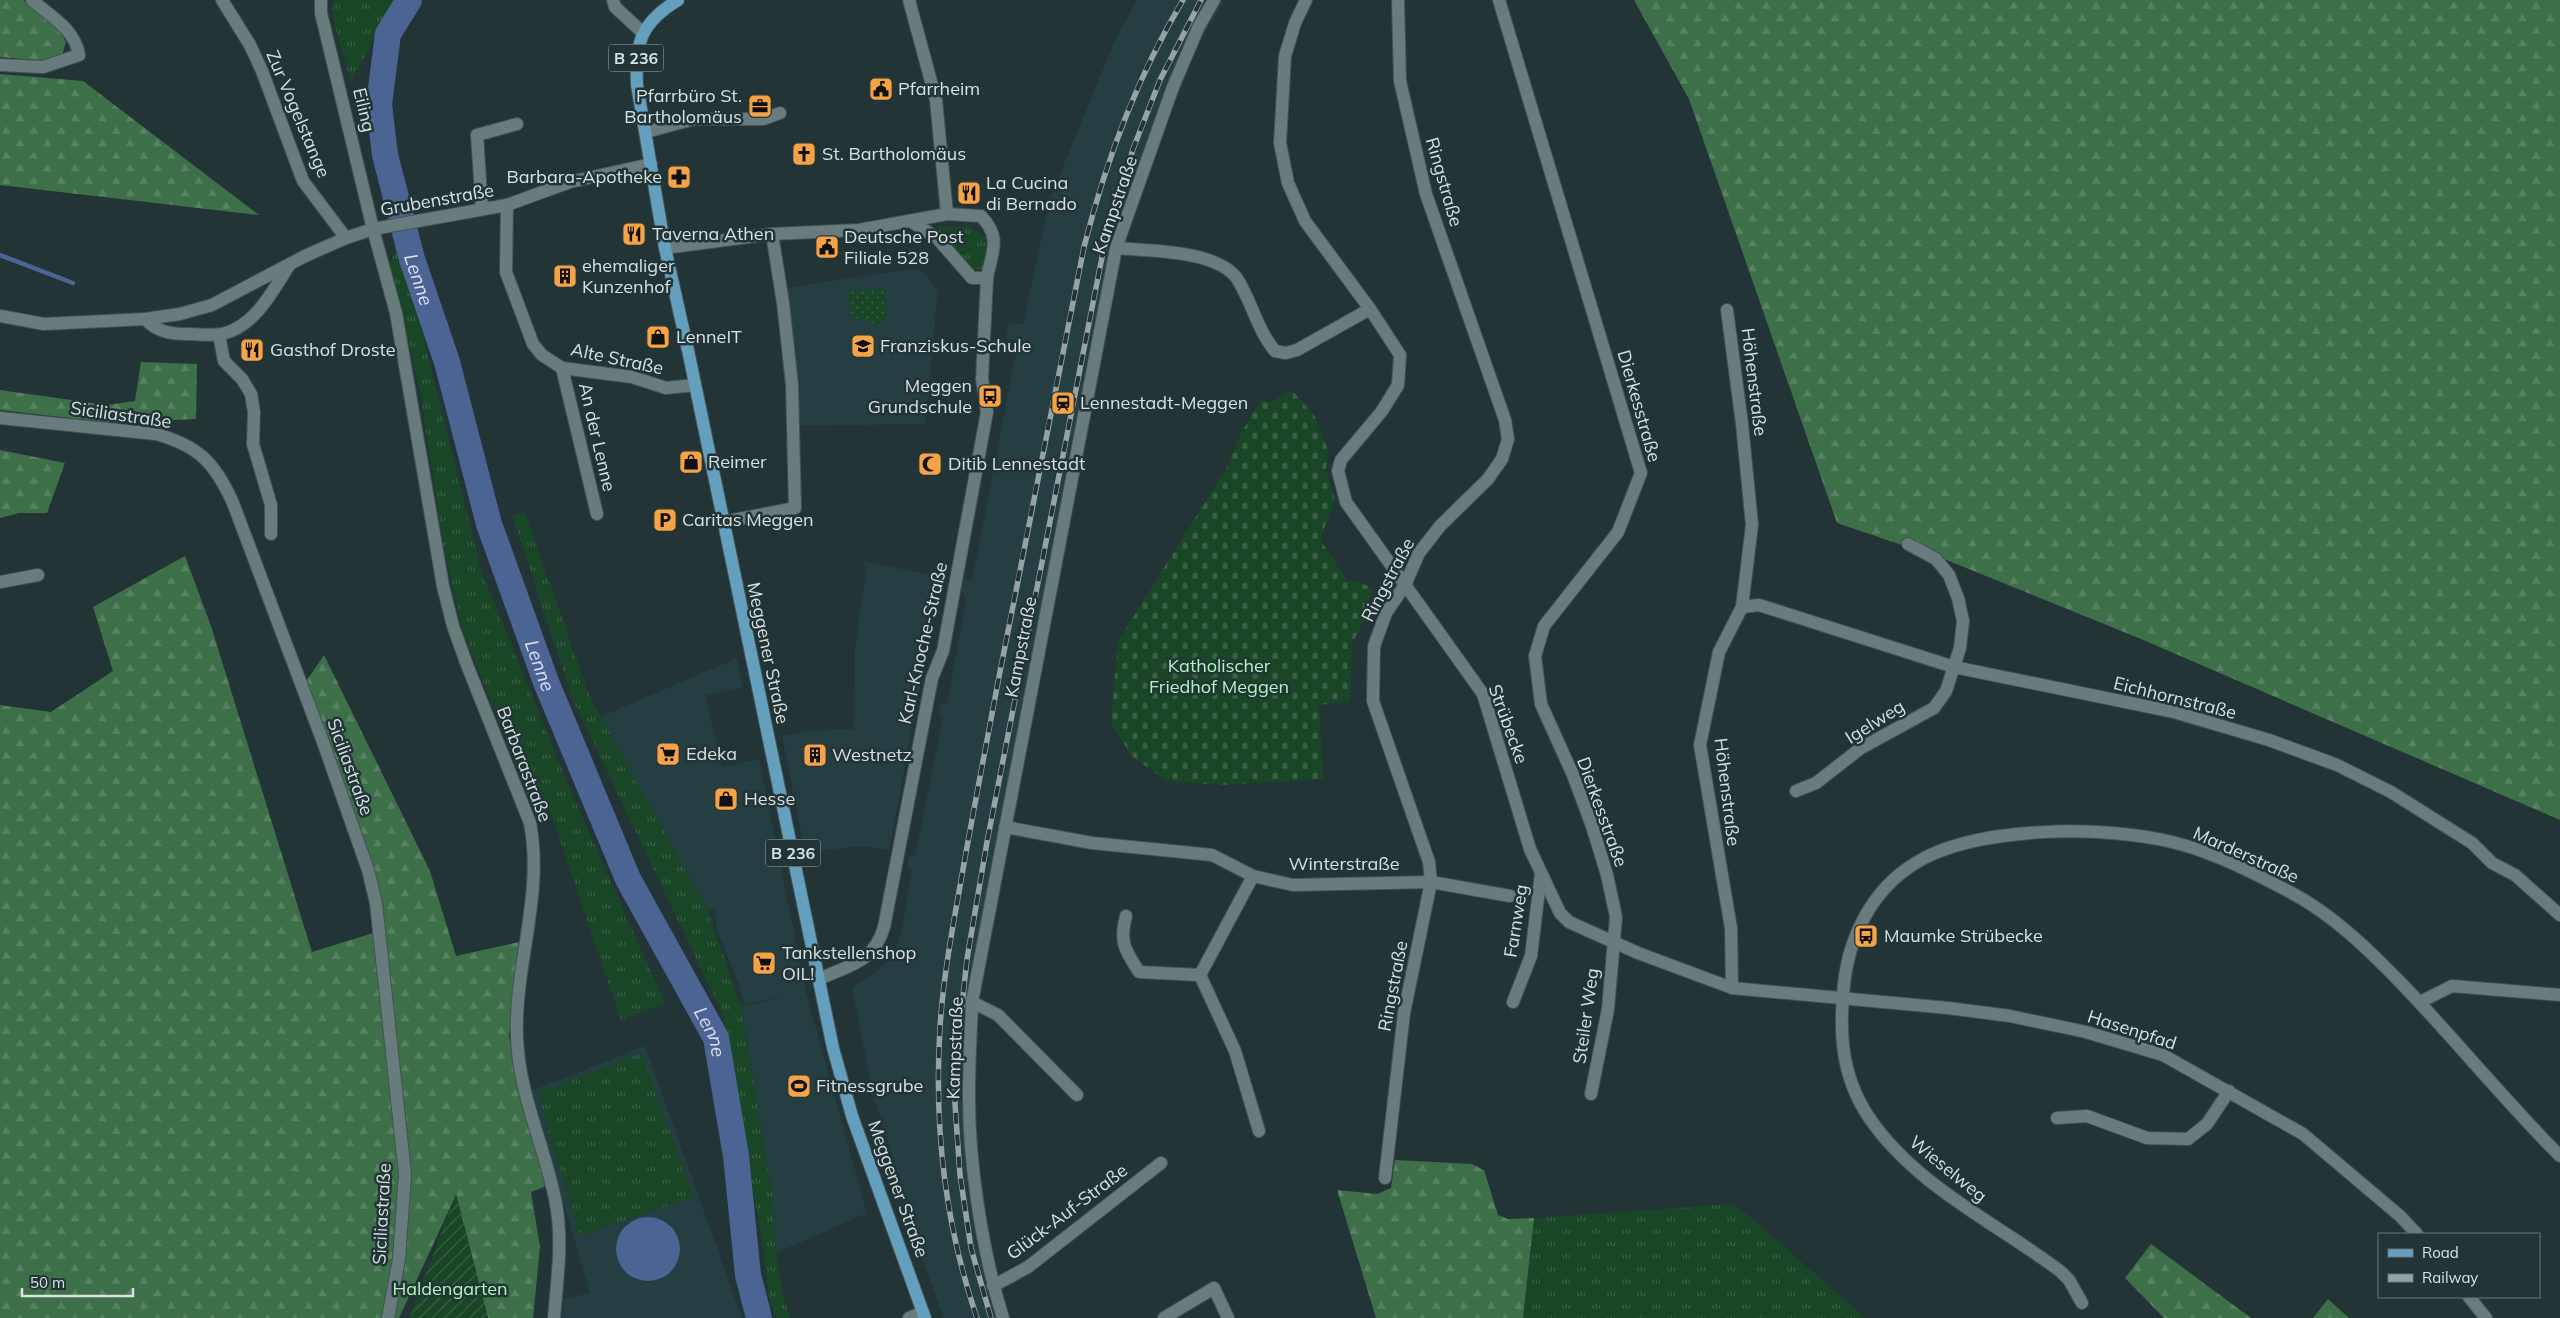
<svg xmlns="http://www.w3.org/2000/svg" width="2560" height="1318" font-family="Mulish,sans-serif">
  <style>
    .built { fill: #243e42 }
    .grass { fill: url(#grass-tufts) }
    .forest { fill: url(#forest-firs) }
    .cemetery { fill: url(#cemetery-stones) }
    .park { fill: url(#park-dots) }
    .garden { fill: url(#garden-furrows) }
    .water { fill: #4b6494 }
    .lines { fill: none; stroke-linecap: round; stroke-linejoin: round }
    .stream { stroke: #4b6494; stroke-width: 4.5 }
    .river { stroke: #4b6494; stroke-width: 26 }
    .minor-casing { stroke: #445255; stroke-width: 14 }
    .secondary-casing { stroke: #445255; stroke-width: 14 }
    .primary-casing { stroke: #445255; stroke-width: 14 }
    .minor { stroke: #687b7d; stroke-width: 12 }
    .secondary { stroke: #687b7d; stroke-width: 12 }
    .primary { stroke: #64a0be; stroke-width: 12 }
    .rail-casing { stroke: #96a3a4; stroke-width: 5.5 }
    .rail { stroke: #233436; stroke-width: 4; stroke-dasharray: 11; stroke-linecap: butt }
    .labels { text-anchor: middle; stroke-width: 5; stroke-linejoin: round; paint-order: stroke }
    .shield { fill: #233436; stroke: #a0adae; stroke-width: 1 }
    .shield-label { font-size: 16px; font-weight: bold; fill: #d6e1e2 }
    .poi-label { font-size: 18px; fill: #d6e1e2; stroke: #233436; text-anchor: start }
    .street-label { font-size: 18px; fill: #d6e1e2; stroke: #233436 }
    .park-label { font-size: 18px; fill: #acf8bb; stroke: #233436 }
    .water-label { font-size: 19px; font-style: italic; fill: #d9e2f1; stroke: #233436 }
  </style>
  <defs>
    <pattern id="grass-tufts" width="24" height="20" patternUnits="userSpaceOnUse" patternTransform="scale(1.25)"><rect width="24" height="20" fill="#194626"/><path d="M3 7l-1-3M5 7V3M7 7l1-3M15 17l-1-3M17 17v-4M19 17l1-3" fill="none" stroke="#3a6045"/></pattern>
    <pattern id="forest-firs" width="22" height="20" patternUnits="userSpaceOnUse" patternTransform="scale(1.25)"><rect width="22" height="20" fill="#3d6f49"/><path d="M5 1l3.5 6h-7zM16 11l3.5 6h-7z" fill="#588363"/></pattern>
    <pattern id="cemetery-stones" width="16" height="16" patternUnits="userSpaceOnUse" patternTransform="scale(1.25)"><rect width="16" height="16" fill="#194626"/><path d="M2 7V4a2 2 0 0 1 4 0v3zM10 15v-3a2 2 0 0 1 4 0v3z" fill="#3a6045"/></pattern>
    <pattern id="park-dots" width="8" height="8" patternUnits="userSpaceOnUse" patternTransform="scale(1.25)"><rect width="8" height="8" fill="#194626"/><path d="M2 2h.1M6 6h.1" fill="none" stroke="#3a6045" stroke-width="1.8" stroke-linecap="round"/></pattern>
    <pattern id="garden-furrows" width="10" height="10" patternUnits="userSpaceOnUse" patternTransform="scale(1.25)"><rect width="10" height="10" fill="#194626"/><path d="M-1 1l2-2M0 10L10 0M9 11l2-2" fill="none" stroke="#3a6045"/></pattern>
  </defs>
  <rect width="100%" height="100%" fill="#233436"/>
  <!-- built -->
  <g class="built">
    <path d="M1137,0h88l-24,38 -38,94 -44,122 -155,796 -1,76 5,66 9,56 20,70h-53l-41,-112 -11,-52 -19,-59 -21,-108 21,-12 20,-19 9,-26 10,-60 -4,-1 1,-14 6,1 28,-138 -4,-1 2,-13h6l19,-104 -5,-10 3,-10 8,1 46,-239 -12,-4 2,-15 15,1 27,-126 65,-158z"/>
    <path d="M910,269l11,1 17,20 -13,134 -126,2 -14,-138z"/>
    <path d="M863,561l78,16 -52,273 -25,-4 -59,6 -23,-116 25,-5 47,-2 1,-81 11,-77z"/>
    <path d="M737,658l6,30 -38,7 17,72 37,-8 47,233 61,221 -91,40 -4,-60 -31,-186 46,-11 -43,8 -5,-20 -22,-53 -1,-24 -8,4 -108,-194z"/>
    <path d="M645,1046l97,272h-180v-19l28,-6 -59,-202z"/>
  </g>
  <!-- grass -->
  <g class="grass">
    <path d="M334,0h62l-45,82 -19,-66z"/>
    <path d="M938,226l31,1 17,10 -1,31 -16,3 -29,-35z"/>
    <path d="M399,240l82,330 87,215 97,218 -44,17 -75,-221 -14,7 -70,-178 -19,-83 -22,-149 -31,-132z"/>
    <path d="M525,513l64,182 119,216 33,96 31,186 4,60 7,43 7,22h-14l-7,-20 -7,-58 -40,-227 -149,-313 -61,-185z"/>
    <path d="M642,1053l51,144 -113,39 -43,-143z"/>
    <path d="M1735,1204l131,114h-343l11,-100z"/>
  </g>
  <!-- forest -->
  <g class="forest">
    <path d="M0,0h23l35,27 8,15 -4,13 -15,6 -47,-4z"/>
    <path d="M1634,0h926v820l-419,-181 -192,-78 -112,-38 -148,-424z"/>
    <path d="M0,74l83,7 176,134 -259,-30z"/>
    <path d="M141,362l56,2 -1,55 -82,4 -114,-13v-20l107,15 28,-4z"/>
    <path d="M0,450l65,13 -18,50h-28l-19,5z"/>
    <path d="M185,556l26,70 101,326 74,-23 -79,-249 17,-25 106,216 26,85 63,-14 -10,94 5,28 35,121 -18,7 9,55 -7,71h-45l-32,-123 -57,123h-399v-613l51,7 62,-41 -20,-64z"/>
    <path d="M1395,1160l77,4 12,6 14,45 10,4 26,-1 -11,100h-147l-39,-128 40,4 14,-6z"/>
    <path d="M2151,1244l100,74h-87l-39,-40z"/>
    <path d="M2328,1299l21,19h-36z"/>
  </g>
  <!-- cemetery -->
  <path class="cemetery" d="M1292,390l23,27 14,35 -3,16 9,32 -15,39 26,40 26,8 -6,30 -14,27 -2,57 -31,4 4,74 -103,6 -54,-4 -34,-25 -21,-32 7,-83 108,-172 13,-32 21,-37 9,3z"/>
  <!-- park -->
  <path class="park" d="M885,288l2,34 -17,1 -19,-7 -3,-25z"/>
  <!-- garden -->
  <path class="garden" d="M456,1194l32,124h-79z"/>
  <!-- water -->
  <circle class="water" cx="648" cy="1249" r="32"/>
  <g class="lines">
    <!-- stream -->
    <path class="stream" d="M0,255l73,28"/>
    <!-- river -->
    <path class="river" id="s1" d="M409,0l-21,34 -9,70 6,51 27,104 35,103 42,162 57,158 82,197 88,159 20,118 12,119 11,43"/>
    <!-- minor casing -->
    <g class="minor-casing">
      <g id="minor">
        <path d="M222,0l28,45 12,26 41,110 43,57"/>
        <path d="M321,0v13l52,216 23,84 47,273 10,40 14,39 63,158c14,72 -16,143 -13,215 2,58 29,111 39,166 7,38 1,77 -2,114"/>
        <path d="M613,0l2,7 27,25"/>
        <path d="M909,0l27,100 11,114"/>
        <path d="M1499,0l142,473 -23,59 -74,94 -9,30 6,48 32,71 19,51 15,49 9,42 -8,92 -17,85"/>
        <path d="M0,65l43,2 36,-12c-4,-26 -29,-39 -47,-55"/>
        <path d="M646,132l48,-13h70l16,-6"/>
        <path d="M507,205l-1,67 27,72 9,11 20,13 70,9 34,11 29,-3"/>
        <path d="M482,209l-5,-74 40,-11"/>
        <path d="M665,248l107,-14 87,-4 88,-16 34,2c21,22 11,35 6,62h-15l-35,-40 -25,-16"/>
        <path d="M1116,248c33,3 103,2 122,32 14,23 20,51 37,71l11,2 11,-3 73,-41 -65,-88 -17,-38 -8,-40 5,-87 10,-33 11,-23"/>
        <path d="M1370,309l30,46 -2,30 -16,26 -41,49 -3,11 8,31 137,192 47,155 30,64 9,9 69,31 94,35 216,20 62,8 76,16 77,23 140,79 97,82 17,18"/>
        <path d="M1727,310l15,114 10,101 -10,82 -23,45 -19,93 31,183 1,60"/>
        <path d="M145,319c12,13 26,15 42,15 11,0 24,2 35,0 33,-7 51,-44 68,-70"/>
        <path d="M219,335l5,26 18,18 9,15 3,18 -1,32 18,61v29"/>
        <path d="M562,368l35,146"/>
        <path d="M0,418l156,16c43,12 59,29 77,69l90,239 45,128 8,33 29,271 -6,85 -11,59"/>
        <path d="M723,522l72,-14 -3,-123 -9,-82 -11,-69"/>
        <path d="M0,582l38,-7"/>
        <path d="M1742,607l17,-2 195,62 220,45 95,28 68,25 54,27 81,51 20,20 23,12 45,40"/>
        <path d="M1796,791l20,-8 45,-35 73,-40 12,-17 14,-43 3,-27 -5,-23 -9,-23 -13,-16 -28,-15"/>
        <path d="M1005,827l87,16 120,12 41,21 40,9 138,-3 79,14"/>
        <path d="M1126,916c-7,26 -1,34 13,56l61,3 53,-99"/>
        <path d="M1200,975l35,76 24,80"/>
        <path d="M819,979c31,-14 55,-17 65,-52l48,-249 11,-27 44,-239 -5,-33 5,-101"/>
        <path d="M972,1002l26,13 79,80"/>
        <path d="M1513,1002l18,-46 10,-83"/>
        <path d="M2420,1002l32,-16 108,9"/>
        <path d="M2057,1118l30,-2 60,22 41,1 19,-15 22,-33"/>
        <path d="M1385,1178l19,-165 27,-131 -2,-20 -56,-161 1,-55 12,-33 19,-28 14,-32 21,-27 48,-47 14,-20 6,-20 -3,-19 -79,-226 -26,-113 -2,-81"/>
        <path d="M993,1286l35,-19 133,-104"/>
        <path d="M2469,1297l17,21"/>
        <path d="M2082,1303l-13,-23 -9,-9c-65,-49 -145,-85 -192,-155 -27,-41 -29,-85 -24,-132 5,-47 28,-94 70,-120 61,-39 194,-39 262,-21 39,10 78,30 114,49 42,22 78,57 111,91 54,56 104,118 159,173"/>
        <path d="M909,1318l14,-6"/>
        <path d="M1003,1318c-21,-67 -35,-158 -34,-228 0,-29 2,-59 3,-88l144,-754 57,-161 26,-61 15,-26"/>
        <path d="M1164,1318l50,-30 14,30"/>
      </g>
    </g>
    <!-- secondary casing -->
    <g class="secondary-casing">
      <path id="secondary" d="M0,316l44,8 101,-5 35,-5 32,-9 93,-49 41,-18 27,-9 134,-24 63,-23 81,-18"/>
    </g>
    <!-- primary casing -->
    <g class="primary-casing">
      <path id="primary" d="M678,0c-38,23 -43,43 -41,85l28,163 24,107 144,693 19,68 73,202"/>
    </g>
    <!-- minor -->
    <use href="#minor" class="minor"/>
    <!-- secondary -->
    <use href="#secondary" class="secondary"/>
    <!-- primary -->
    <use href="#primary" class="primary"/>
    <!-- rail casing -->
    <g class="rail-casing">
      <g id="rail">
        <path d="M977,1318c-32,-93 -43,-193 -37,-291 3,-46 11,-91 19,-135 12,-70 26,-140 39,-210 28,-145 57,-290 86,-435 22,-87 53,-170 99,-247"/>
        <path d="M991,1318l-20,-70 -11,-73 -5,-71 1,-43 11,-102 20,-117 116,-590 30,-103 27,-69 41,-80"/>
      </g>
    </g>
    <!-- rail -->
    <use href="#rail" class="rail"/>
  </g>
  <!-- icons -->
  <defs>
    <g id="civic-square" transform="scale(1.25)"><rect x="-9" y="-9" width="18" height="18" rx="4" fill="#f6a246" stroke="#233436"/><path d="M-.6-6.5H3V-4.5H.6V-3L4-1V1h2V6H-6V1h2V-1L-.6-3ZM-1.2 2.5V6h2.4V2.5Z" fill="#111"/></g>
    <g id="office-square" transform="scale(1.25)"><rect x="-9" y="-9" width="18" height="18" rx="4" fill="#f6a246" stroke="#233436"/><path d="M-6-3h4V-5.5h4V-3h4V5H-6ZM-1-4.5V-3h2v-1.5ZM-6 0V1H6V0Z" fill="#111"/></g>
    <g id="church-square" transform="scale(1.25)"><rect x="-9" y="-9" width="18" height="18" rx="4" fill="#f6a246" stroke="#233436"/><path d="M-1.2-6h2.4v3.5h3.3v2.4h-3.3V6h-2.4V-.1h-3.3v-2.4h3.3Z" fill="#111"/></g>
    <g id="pharmacy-square" transform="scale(1.25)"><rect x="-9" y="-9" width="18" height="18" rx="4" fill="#f6a246" stroke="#233436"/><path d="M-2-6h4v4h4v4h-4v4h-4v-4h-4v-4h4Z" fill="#111"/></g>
    <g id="restaurant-square" transform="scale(1.25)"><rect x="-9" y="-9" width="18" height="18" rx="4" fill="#f6a246" stroke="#233436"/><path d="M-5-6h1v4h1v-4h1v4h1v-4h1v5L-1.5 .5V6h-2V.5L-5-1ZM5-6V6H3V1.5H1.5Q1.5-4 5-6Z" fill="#111"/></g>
    <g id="building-square" transform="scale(1.25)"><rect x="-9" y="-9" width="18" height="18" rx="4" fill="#f6a246" stroke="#233436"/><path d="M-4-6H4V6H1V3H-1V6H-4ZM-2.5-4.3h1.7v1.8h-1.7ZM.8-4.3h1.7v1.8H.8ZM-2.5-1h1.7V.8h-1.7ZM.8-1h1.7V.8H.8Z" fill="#111"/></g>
    <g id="shop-square" transform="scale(1.25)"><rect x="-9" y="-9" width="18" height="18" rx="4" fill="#f6a246" stroke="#233436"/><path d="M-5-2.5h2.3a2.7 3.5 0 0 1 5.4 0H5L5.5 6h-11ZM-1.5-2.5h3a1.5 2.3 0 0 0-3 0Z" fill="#111"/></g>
    <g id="school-square" transform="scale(1.25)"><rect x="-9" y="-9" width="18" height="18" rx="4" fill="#f6a246" stroke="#233436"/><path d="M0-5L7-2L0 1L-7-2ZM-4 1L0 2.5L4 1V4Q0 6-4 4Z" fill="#111"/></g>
    <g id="bus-square" transform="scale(1.25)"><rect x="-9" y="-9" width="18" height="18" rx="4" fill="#f6a246" stroke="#233436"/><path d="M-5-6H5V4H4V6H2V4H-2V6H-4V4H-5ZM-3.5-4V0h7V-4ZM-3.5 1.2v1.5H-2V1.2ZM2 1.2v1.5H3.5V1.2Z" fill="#111"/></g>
    <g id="station-square" transform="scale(1.25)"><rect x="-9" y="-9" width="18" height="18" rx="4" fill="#f6a246" stroke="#233436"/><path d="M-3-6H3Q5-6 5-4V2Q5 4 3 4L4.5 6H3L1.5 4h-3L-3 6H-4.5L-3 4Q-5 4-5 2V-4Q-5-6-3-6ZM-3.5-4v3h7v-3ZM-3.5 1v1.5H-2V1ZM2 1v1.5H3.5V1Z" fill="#111"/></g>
    <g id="mosque-square" transform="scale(1.25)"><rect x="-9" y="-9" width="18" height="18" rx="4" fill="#f6a246" stroke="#233436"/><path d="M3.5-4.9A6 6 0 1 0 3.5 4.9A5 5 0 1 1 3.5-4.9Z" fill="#111"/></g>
    <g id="parking-square" transform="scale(1.25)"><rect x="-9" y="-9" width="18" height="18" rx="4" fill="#f6a246" stroke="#233436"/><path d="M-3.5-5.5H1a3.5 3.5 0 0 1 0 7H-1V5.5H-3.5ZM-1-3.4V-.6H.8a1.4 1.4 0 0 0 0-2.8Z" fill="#111"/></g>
    <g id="supermarket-square" transform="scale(1.25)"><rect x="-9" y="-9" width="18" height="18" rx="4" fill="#f6a246" stroke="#233436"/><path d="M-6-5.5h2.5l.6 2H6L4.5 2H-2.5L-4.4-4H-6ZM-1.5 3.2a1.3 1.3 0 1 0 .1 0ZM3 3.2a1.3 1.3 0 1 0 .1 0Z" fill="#111"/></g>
    <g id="stadium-square" transform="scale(1.25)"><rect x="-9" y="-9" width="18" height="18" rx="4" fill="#f6a246" stroke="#233436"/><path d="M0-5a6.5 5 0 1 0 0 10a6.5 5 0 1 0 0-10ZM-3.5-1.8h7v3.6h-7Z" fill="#111"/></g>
  </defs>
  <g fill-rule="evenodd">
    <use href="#civic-square" x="881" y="89"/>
    <use href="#office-square" x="760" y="106"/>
    <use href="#church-square" x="804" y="154"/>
    <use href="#pharmacy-square" x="679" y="177"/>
    <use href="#restaurant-square" x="969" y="193"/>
    <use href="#restaurant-square" x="634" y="234"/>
    <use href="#civic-square" x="827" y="247"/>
    <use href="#building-square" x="565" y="276"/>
    <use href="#shop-square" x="658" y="337"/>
    <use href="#school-square" x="863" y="346"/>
    <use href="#restaurant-square" x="252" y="350"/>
    <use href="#bus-square" x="990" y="396"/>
    <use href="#station-square" x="1063" y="403"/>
    <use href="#shop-square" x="691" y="462"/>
    <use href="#mosque-square" x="930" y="464"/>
    <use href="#parking-square" x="665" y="520"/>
    <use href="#supermarket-square" x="668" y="754"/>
    <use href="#building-square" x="815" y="755"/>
    <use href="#shop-square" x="726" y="799"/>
    <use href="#bus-square" x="1866" y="936"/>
    <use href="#supermarket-square" x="764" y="963"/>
    <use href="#stadium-square" x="799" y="1086"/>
  </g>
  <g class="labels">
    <!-- shield labels -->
    <g class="shield">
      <rect x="608.5" y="44.5" width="55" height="27" rx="4"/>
      <rect x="765.5" y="839.5" width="55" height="27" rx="4"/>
    </g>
    <g class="shield-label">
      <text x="636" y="64">B 236</text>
      <text x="793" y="859">B 236</text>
    </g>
    <!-- poi labels -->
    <g class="poi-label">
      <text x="898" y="95">Pfarrheim</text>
      <text x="742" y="102" text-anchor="end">Pfarrbüro St.<tspan x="742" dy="21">Bartholomäus</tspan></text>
      <text x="822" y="160">St. Bartholomäus</text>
      <text x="662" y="183" text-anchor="end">Barbara-Apotheke</text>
      <text x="986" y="189">La Cucina<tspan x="986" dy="21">di Bernado</tspan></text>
      <text x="652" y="240">Taverna Athen</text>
      <text x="844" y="243">Deutsche Post<tspan x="844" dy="21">Filiale 528</tspan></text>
      <text x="582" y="272">ehemaliger<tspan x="582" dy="21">Kunzenhof</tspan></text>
      <text x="676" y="343">LenneIT</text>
      <text x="880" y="352">Franziskus-Schule</text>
      <text x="270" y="356">Gasthof Droste</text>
      <text x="972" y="392" text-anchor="end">Meggen<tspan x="972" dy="21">Grundschule</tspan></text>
      <text x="1080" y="409">Lennestadt-Meggen</text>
      <text x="708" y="468">Reimer</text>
      <text x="948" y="470">Ditib Lennestadt</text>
      <text x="682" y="526">Caritas Meggen</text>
      <text x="686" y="760">Edeka</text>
      <text x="832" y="761">Westnetz</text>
      <text x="744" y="805">Hesse</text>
      <text x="1884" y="942">Maumke Strübecke</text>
      <text x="782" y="959">Tankstellenshop<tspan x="782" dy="21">OIL!</tspan></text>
      <text x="816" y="1092">Fitnessgrube</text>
    </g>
    <!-- street labels -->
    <g class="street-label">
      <text transform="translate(364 110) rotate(77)" y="6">Eiling</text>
      <text transform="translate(298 114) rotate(67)" y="6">Zur Vogelstange</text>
      <text transform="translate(1444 182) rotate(74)" y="6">Ringstraße</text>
      <text transform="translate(437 200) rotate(-10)" y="6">Grubenstraße</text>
      <text transform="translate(1115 205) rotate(-71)" y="6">Kampstraße</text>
      <text transform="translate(617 359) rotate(12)" y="6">Alte Straße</text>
      <text transform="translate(1754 382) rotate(83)" y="6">Höhenstraße</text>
      <text transform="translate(1639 406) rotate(74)" y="6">Dierkesstraße</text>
      <text transform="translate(121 415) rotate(8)" y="6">Siciliastraße</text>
      <text transform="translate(597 437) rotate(77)" y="6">An der Lenne</text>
      <text transform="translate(1388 580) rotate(-62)" y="6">Ringstraße</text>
      <text transform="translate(923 643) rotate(-77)" y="6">Karl-Knoche-Straße</text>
      <text transform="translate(1021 647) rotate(-79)" y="6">Kampstraße</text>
      <text transform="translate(768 653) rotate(78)" y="6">Meggener Straße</text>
      <text transform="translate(2175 698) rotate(14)" y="6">Eichhornstraße</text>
      <text transform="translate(1875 722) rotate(-32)" y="6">Igelweg</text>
      <text transform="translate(1508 724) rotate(70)" y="6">Strübecke</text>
      <text transform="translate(524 764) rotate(69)" y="6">Barbarastraße</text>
      <text transform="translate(350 767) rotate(70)" y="6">Siciliastraße</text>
      <text transform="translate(1727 792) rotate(83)" y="6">Höhenstraße</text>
      <text transform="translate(1602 812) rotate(70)" y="6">Dierkesstraße</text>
      <text transform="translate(2246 855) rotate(24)" y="6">Marderstraße</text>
      <text x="1344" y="870">Winterstraße</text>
      <text transform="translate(1516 921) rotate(-81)" y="6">Farnweg</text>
      <text transform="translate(1393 986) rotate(-79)" y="6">Ringstraße</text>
      <text transform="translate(1586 1016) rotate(-82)" y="6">Steiler Weg</text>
      <text transform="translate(2132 1030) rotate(18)" y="6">Hasenpfad</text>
      <text transform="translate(955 1048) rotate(-88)" y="6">Kampstraße</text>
      <text transform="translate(1948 1169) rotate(39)" y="6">Wieselweg</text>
      <text transform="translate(898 1189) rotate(70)" y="6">Meggener Straße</text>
      <text transform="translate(1067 1212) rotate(-37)" y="6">Glück-Auf-Straße</text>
      <text transform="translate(382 1214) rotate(-87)" y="6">Siciliastraße</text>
    </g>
    <!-- park labels -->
    <g class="park-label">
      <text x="1219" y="672">Katholischer<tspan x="1219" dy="21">Friedhof Meggen</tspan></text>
      <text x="450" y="1295">Haldengarten</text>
    </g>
    <!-- water labels -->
    <g class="water-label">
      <text dy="7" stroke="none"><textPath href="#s1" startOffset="291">Lenne</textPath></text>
      <text dy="7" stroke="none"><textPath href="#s1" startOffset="696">Lenne</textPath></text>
      <text dy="7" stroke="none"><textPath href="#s1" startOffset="1101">Lenne</textPath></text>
    </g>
  </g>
  <!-- legend -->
  <rect x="2378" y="1233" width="162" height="65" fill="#233436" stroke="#6b797b"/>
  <rect x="2388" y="1249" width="25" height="8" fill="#64a0be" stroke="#6b797b"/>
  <text x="2422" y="1258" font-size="15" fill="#d6e1e2">Road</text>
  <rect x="2388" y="1274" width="25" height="8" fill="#96a3a4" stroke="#6b797b"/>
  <text x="2422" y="1283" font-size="15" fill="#d6e1e2">Railway</text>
  <!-- scale -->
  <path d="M22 1288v8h111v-8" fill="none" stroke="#d6e1e2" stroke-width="2.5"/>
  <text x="30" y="1288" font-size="15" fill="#d6e1e2" stroke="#233436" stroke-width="4" paint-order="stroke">50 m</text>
</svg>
